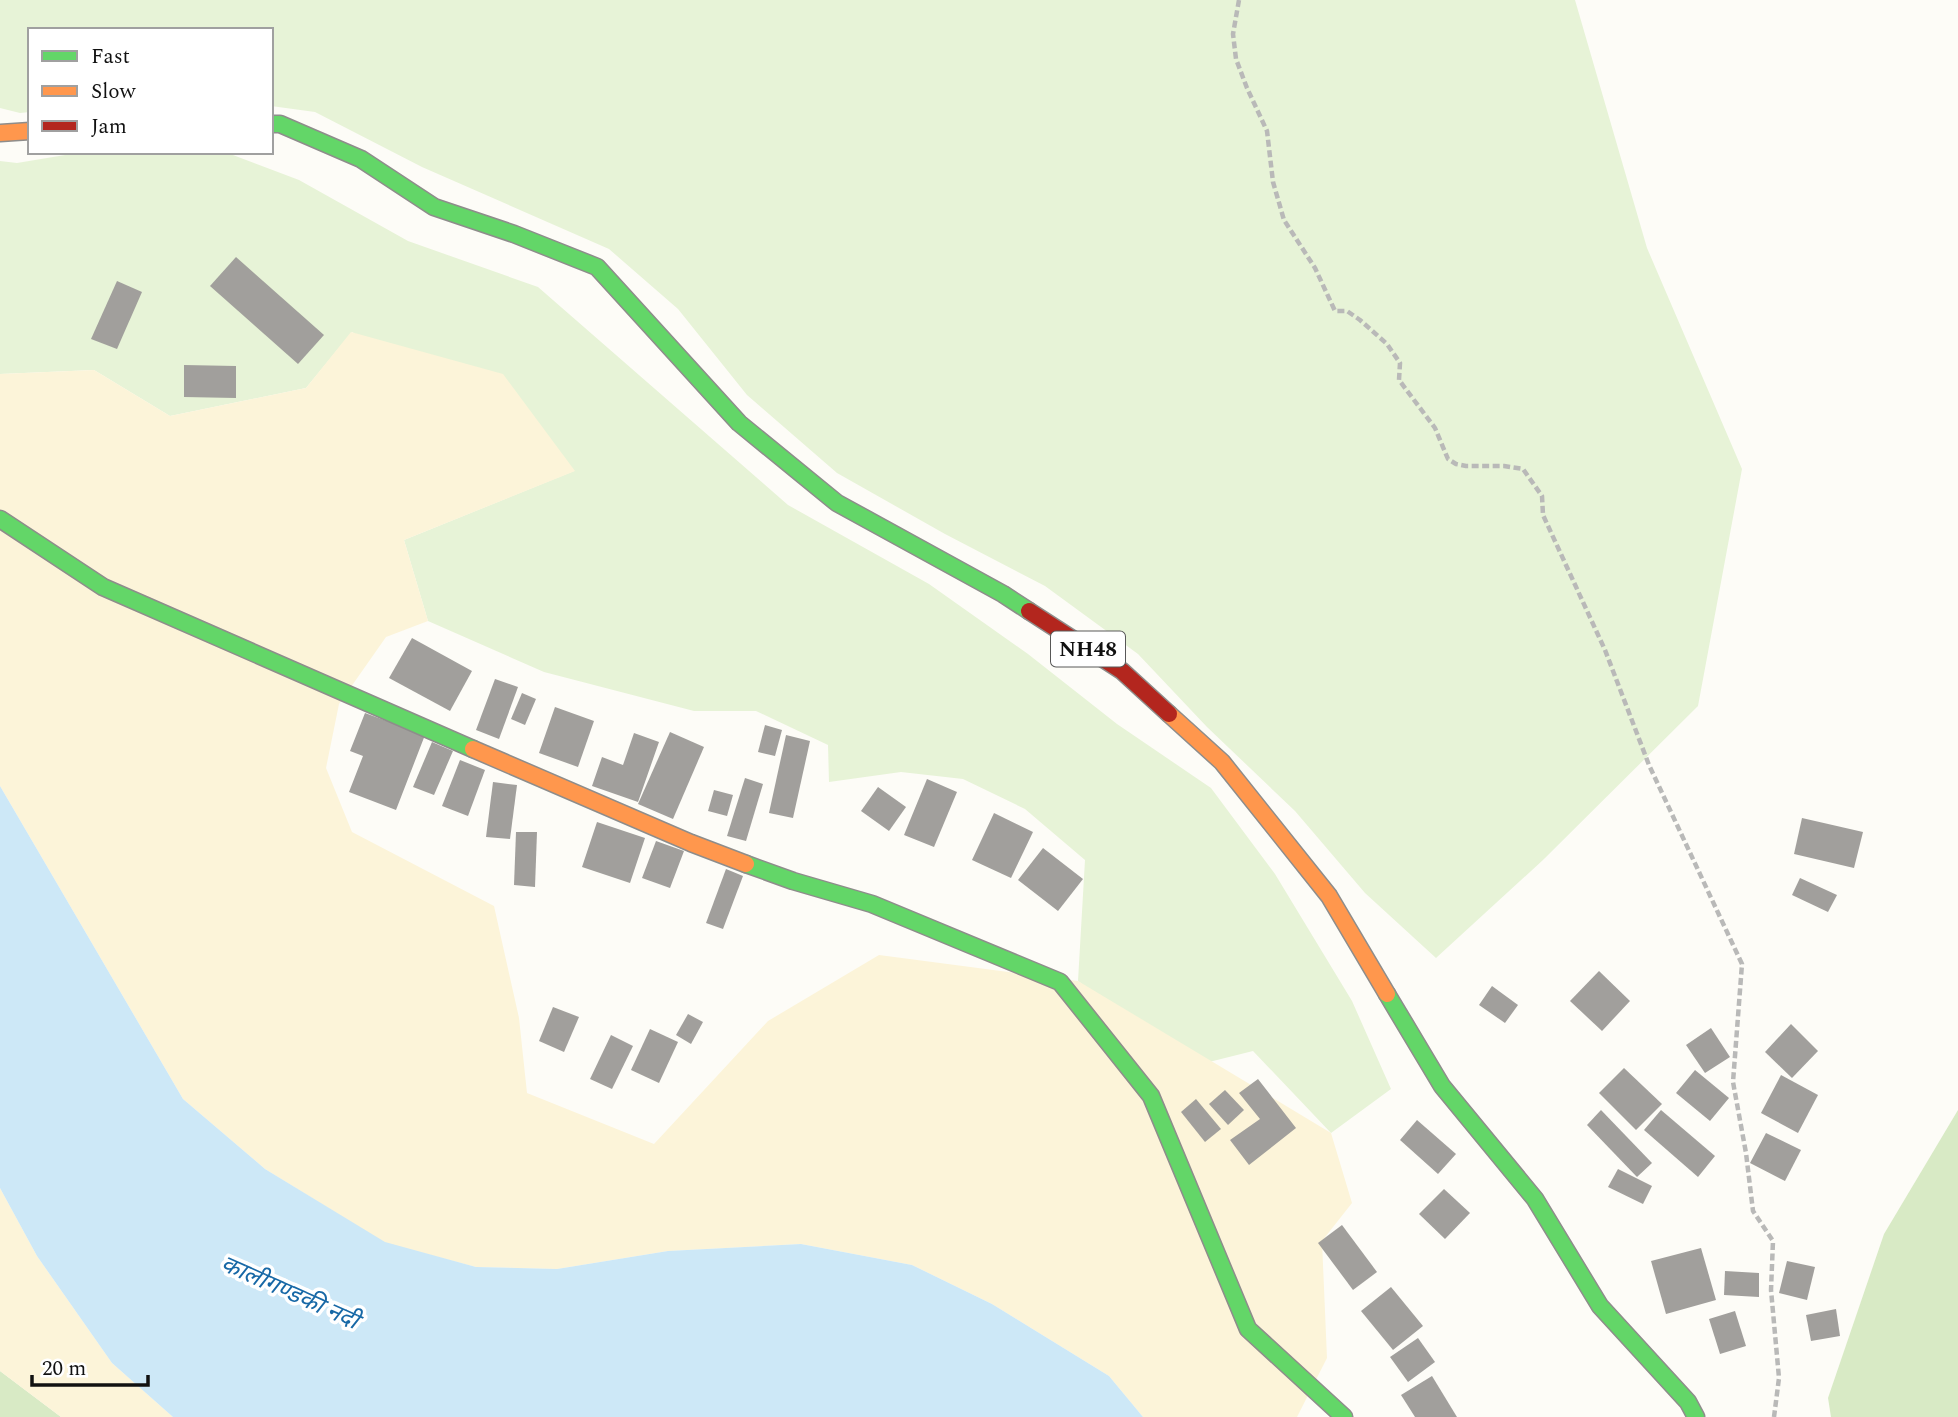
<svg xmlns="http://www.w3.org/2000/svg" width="1958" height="1417" font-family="Spectral,'Noto Sans Devanagari',serif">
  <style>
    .green { fill: #e7f3d7 }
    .forest { fill: #d8eac5 }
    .sand { fill: #fcf4d9 }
    .water { fill: #cde8f7 }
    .building { fill: #a19f9c }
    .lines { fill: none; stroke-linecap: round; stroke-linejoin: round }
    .fast-casing { stroke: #8e8d8b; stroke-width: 19 }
    .slow-casing { stroke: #8e8d8b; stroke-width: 19 }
    .jam-casing { stroke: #8e8d8b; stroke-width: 19 }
    .path { stroke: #b9b9b8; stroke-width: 4.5; stroke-dasharray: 7 3.5; stroke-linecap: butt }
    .fast { stroke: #63d668; stroke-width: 16 }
    .slow { stroke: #ff974d; stroke-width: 16 }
    .jam { stroke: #b3261e; stroke-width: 16 }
    .labels { text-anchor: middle; stroke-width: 7; stroke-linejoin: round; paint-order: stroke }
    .shield { fill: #fff; stroke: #585858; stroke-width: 2 }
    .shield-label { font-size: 21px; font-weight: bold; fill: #111 }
    .water-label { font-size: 24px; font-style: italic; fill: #1768a6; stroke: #fff }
  </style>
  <rect width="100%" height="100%" fill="#fdfcf7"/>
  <!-- green -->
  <g class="green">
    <path d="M0,0h1575l72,248 95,221 -44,237 -155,154 -107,98 -71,-65 -70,-82 -88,-84 -69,-73 -93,-68 -100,-52 -108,-61 -90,-78 -69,-86 -69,-60 -187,-82 -107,-55 -44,-6v-76h-241v82l-10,1 -20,-5z"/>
    <path d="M83,152h142l74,28 109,61 130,46 250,218 141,79 99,70 89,70 94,64 64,86 77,127 39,88 -60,44 -78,-82 -60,15 -115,-85 7,-121 -60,-51 -62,-30 -62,-7 -72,10 -1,-37 -72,-34h-62l-150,-39 -116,-51 -24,-81 170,-69 -222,-139 -46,56 -136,28 -76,-46 -94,4v-213l17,2z"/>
  </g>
  <!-- forest -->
  <g class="forest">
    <path d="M1958,1110v307h-127l-3,-19 56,-164z"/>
    <path d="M0,1371l61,46h-61z"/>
  </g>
  <!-- sand -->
  <g class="sand">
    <path d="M351,332l152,42 72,97 -171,69 24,81 -42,16 -47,67 -13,64 26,64 142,74 25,112 8,75 127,51 114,-123 111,-66 199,26 253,152 21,70 -30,38 5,117 -30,59h-154l-34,-41 -117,-72 -80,-39 -111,-21 -133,7 -111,18 -81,-2 -91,-24 -120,-74 -82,-70 -183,-313v-412l94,-4 76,46 136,-28z"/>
    <path d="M0,1188l37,68 75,107 61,54h-112l-61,-46z"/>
  </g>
  <!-- water -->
  <path class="water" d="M0,786l183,313 82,70 120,73 91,25 81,2 111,-18 133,-7 111,21 80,39 117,72 34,41h-970l-61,-54 -75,-107 -37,-68z"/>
  <!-- building -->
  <g class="building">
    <path d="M236,257l88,78 -26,29 -88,-78z"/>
    <path d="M117,281l25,11 -25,57 -26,-10z"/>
    <path d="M184,365l52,1v32l-52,-1z"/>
    <path d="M412,638l60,33 -22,40 -61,-33z"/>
    <path d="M495,679l23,8 -19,52 -23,-9z"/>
    <path d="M522,693l14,6 -11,26 -14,-6z"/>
    <path d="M555,707l39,14 -16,46 -39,-14z"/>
    <path d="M365,713l60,22 -29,75 -47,-18 14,-36 -13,-5z"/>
    <path d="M765,725l17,5 -7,26 -17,-4z"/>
    <path d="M670,732l34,15 -31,72 -35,-15z"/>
    <path d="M634,733l25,9 -21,60 -46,-16 10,-29 21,8z"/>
    <path d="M786,735l24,6 -17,77 -24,-5z"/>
    <path d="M432,742l21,9 -19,44 -21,-8z"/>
    <path d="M460,760l25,10 -17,46 -26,-10z"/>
    <path d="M745,778l18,6 -17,57 -19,-5z"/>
    <path d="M927,779l30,13 -23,55 -30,-12z"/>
    <path d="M493,782l24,3 -7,54 -24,-2z"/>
    <path d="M878,787l28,20 -17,24 -28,-20z"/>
    <path d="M714,790l19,5 -6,21 -19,-5z"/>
    <path d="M994,813l39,19 -22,46 -39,-18z"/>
    <path d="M1802,818l61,14 -9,36 -60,-14z"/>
    <path d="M597,822l48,16 -15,45 -48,-16z"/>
    <path d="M516,832h21l-2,55 -21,-2z"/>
    <path d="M656,841l28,10 -14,37 -28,-10z"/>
    <path d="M1043,848l40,31 -25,32 -40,-31z"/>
    <path d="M726,869l17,7 -20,53 -17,-6z"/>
    <path d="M1800,878l37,17 -9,17 -36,-17z"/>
    <path d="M1599,971l31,30 -28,30 -32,-30z"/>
    <path d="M1492,986l26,19 -13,18 -26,-18z"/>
    <path d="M553,1007l26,10 -15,35 -25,-11z"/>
    <path d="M688,1014l15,8 -12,22 -15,-9z"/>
    <path d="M1791,1024l27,27 -26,27 -27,-26z"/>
    <path d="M1711,1028l19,29 -25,16 -19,-28z"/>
    <path d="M650,1029l28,13 -19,41 -28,-13z"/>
    <path d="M611,1035l22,11 -21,43 -22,-10z"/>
    <path d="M1624,1068l38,36 -26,26 -37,-37z"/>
    <path d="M1695,1070l34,28 -19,23 -34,-28z"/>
    <path d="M1781,1075l37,20 -20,38 -37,-20z"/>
    <path d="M1258,1079l38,49 -47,37 -19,-25 30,-21 -21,-26z"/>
    <path d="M1225,1090l19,20 -16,15 -19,-21z"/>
    <path d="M1196,1099l25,30 -16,13 -24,-30z"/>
    <path d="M1601,1110l51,53 -15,14 -50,-52z"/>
    <path d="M1661,1110l54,46 -17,21 -54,-47z"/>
    <path d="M1417,1120l39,34 -18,20 -38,-34z"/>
    <path d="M1766,1133l35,17 -16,31 -35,-18z"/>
    <path d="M1618,1169l34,17 -9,18 -35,-17z"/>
    <path d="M1444,1189l26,24 -25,26 -26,-25z"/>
    <path d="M1342,1225l35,47 -24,18 -35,-47z"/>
    <path d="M1701,1248l15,52 -50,14 -15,-53z"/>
    <path d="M1787,1261l28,6 -8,33 -28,-7z"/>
    <path d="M1725,1271l34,2v24l-35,-2z"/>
    <path d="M1391,1287l32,39 -30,24 -32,-39z"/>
    <path d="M1836,1309l4,27 -29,5 -5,-26z"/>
    <path d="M1735,1311l11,35 -26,8 -11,-35z"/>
    <path d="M1418,1338l17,24 -27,20 -18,-25z"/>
    <path d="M1432,1376l25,41h-42l-14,-22z"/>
  </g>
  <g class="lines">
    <!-- fast casing -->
    <g class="fast-casing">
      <g id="fast">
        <path d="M271,124h9l81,35 73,48 80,27 83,33 142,156 98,80 166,91 26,17"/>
        <path d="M0,519l103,68 370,162"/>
        <path d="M746,864l47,17 79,23 188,78 91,114 97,233 96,88"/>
        <path d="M1387,994l55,92 93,113 65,107 88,96 8,15"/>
      </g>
    </g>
    <!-- slow casing -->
    <g class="slow-casing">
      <g id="slow">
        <path d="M0,133l30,-2"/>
        <path d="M1169,714l53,48 107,134 58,98"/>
        <path d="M473,749l218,94 55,21"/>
      </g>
    </g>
    <!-- jam casing -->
    <g class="jam-casing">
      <path id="jam" d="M1029,611l93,60 47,43"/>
    </g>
    <!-- path -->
    <path class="path" d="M1239,0l-6,34 3,25 11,29 20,43 6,51 11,38 31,48 20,43h12l13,9 27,24 13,19 -1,17 36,48 13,31 8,5 10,2h38l19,3 19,27 1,19 62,135 44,115 93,199 -9,118 13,71 7,58 20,30 -2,49 8,88 -5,39"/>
    <!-- fast -->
    <use href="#fast" class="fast"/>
    <!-- slow -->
    <use href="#slow" class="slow"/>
    <!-- jam -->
    <use href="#jam" class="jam"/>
  </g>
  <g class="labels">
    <!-- shield labels -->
    <rect class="shield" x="1051" y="631.5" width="74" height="35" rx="5"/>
    <g class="shield-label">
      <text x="1088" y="656">NH48</text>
    </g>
    <!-- water labels -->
    <g class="water-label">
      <text transform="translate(290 1292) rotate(24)" y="8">कालीगण्डकी नदी</text>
    </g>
  </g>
  <!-- legend -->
  <rect x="28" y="28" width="245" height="126" fill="#ffffff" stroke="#a0a0a0" stroke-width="2"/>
  <rect x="42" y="51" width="35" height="10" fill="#63d668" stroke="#a0a0a0" stroke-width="2"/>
  <text x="91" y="63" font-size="21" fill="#111111">Fast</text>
  <rect x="42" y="86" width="35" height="10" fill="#ff974d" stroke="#a0a0a0" stroke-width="2"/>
  <text x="91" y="98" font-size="21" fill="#111111">Slow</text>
  <rect x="42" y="121" width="35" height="10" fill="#b3261e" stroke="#a0a0a0" stroke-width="2"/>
  <text x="91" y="133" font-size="21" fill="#111111">Jam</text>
  <!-- scale -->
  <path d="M32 1375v10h116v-10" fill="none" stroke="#111111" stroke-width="3.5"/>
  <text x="42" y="1375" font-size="21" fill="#111111" stroke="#ffffff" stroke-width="5" paint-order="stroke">20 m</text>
</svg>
